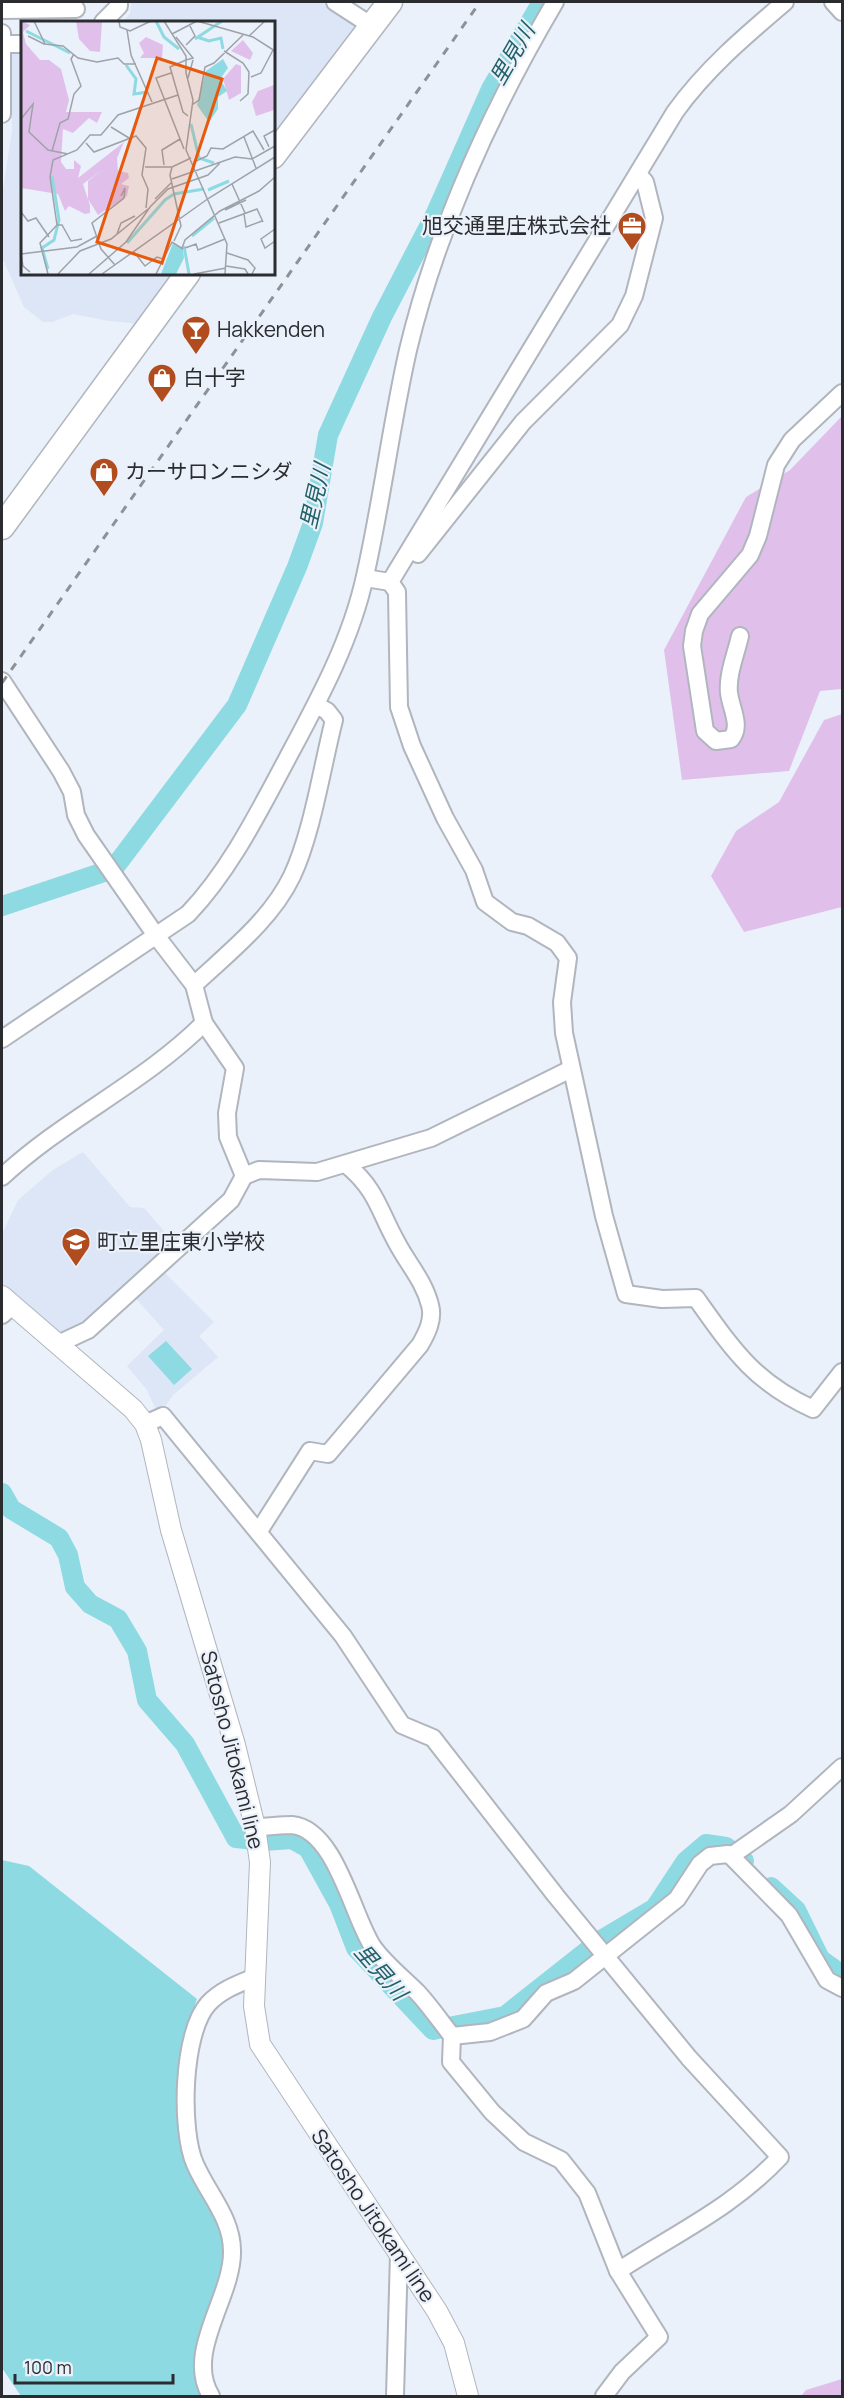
<svg xmlns="http://www.w3.org/2000/svg" width="844" height="2398" font-family="Manrope,'Noto Sans JP',sans-serif">
  <style>
    .built { fill: #dce6f6 }
    .green { fill: #e0c0eb }
    .water { fill: #8ddae2 }
    .lines { fill: none; stroke-linecap: round; stroke-linejoin: round }
    .river { stroke: #8ddae2; stroke-width: 20 }
    .minor-casing { stroke: #b0b5be; stroke-width: 20 }
    .major-casing { stroke: #b0b5be; stroke-width: 22 }
    .highway-casing { stroke: #b0b5be; stroke-width: 27 }
    .minor { stroke: #fff; stroke-width: 16 }
    .major { stroke: #fff; stroke-width: 20 }
    .highway { stroke: #fff; stroke-width: 24 }
    .rail { stroke: #8d9198; stroke-width: 3; stroke-dasharray: 8 8; stroke-linecap: butt }
    .labels { text-anchor: middle; stroke-width: 4.5; stroke-linejoin: round; paint-order: stroke }
    .poi-label { font-size: 21px; fill: #2a2c30; stroke: #ebf1fa; text-anchor: start }
    .street-label { font-size: 21px; fill: #2a2c30; stroke: #ebf1fa }
    .water-label { font-size: 22px; font-style: italic; fill: #216167; stroke: #ebf1fa }
    .inset-river { fill: none; stroke: #8ddae2; stroke-width: 3 }
    .inset-road { fill: none; stroke: #9ea2a9; stroke-width: 1.5 }
    .view { fill: #e8590c; fill-opacity: 0.15; stroke: #e8590c; stroke-width: 3 }
    .inset-edge { fill: none; stroke: #2a2c30; stroke-width: 3 }
  </style>
  <rect width="100%" height="100%" fill="#ebf1fa"/>
  <!-- built -->
  <g class="built">
    <path d="M131,2h190l35,22 -83,115v-117h-151l8,-8z"/>
    <path d="M11,52l11,1v220h154l-36,51 -31,-3 -36,-7 -21,8h-9l-19,-15 -22,-50v-61l10,-66z"/>
    <path d="M83,1152l47,55 14,1 32,37 -99,88 -18,6 -57,-50v-55l16,-34 35,-30z"/>
    <path d="M160,1268l54,54 -15,14 19,21 -45,38 -11,16 -5,1 -10,-22 -20,-24 37,-36 -32,-36z"/>
  </g>
  <!-- green -->
  <g class="green">
    <path d="M842,416v273l-22,2 -31,80 -107,9 -18,-130 82,-153 44,-27z"/>
    <path d="M842,714v193l-98,25 -33,-56 25,-45 43,-29 45,-82z"/>
    <path d="M842,2379v17h-41l5,-6z"/>
  </g>
  <!-- water -->
  <g class="water">
    <path d="M166,1341l26,28 -18,16 -26,-29z"/>
    <path d="M2,1860l27,6 168,133 -6,17 3,4 -11,101 40,102c7,58 -8,117 -18,173h-184l-19,-28z"/>
  </g>
  <g class="lines">
    <!-- river -->
    <g class="river">
      <path d="M2,906l102,-34 13,-8 120,-159 60,-138 16,-44 15,-88 54,-118 54,-104 55,-124 51,-87"/>
      <path d="M2,1493l9,16 48,29 9,17 7,32 15,17 28,15 19,32 10,49 38,44 51,94 28,3 28,-2 16,9 31,56 17,44 77,82 72,-14 96,-76 54,-32 31,-47 20,-17 20,3 18,14"/>
      <path d="M771,1887l25,23 24,49 22,16"/>
    </g>
    <!-- minor casing -->
    <g class="minor-casing">
      <g id="minor">
        <path d="M335,2l37,24"/>
        <path d="M833,2l9,10"/>
        <path d="M2,10l74,-1"/>
        <path d="M103,22l16,-16v-4"/>
        <path d="M2,33v81"/>
        <path d="M2,44h20"/>
        <path d="M418,554l105,-132 97,-97 14,-29 20,-78 -9,-36 -7,-8"/>
        <path d="M365,578l25,4 285,-470c31,-43 70,-76 110,-110"/>
        <path d="M390,582l7,10 2,115 13,39 33,72 29,52 11,32 27,20 16,4 29,17 11,15 -6,44 2,31 40,183 22,78 36,5 34,-1c37,52 58,84 117,111l29,-37"/>
        <path d="M740,636c-4,18 -13,39 -11,57 2,16 13,33 2,46l-15,2 -11,-10 -13,-85 2,-15 6,-17 50,-59 8,-19 18,-71 16,-25 50,-47"/>
        <path d="M2,681l59,90 11,21 4,23 10,20 71,102 37,48 10,38 31,45 -8,45 1,24 16,39"/>
        <path d="M194,985c34,-32 77,-65 98,-109 20,-42 30,-109 42,-156l-7,-9 -11,-6"/>
        <path d="M2,1039l186,-125c42,-44 70,-101 99,-155 31,-58 64,-118 78,-183 17,-75 26,-151 43,-226 29,-121 84,-241 147,-348"/>
        <path d="M2,1177c62,-58 142,-94 202,-154"/>
        <path d="M2,1315l9,-8"/>
        <path d="M58,1344l30,-14 143,-130 13,-24 15,-6 58,2 114,-34 140,-69"/>
        <path d="M145,1424l18,-8 180,220 59,89 31,13 123,158 133,162 91,99c-48,51 -104,76 -162,114"/>
        <path d="M259,1531l51,-80 18,3 92,-109c7,-12 14,-26 10,-40 -6,-24 -22,-41 -33,-62 -18,-32 -20,-53 -50,-78"/>
        <path d="M255,1827c12,0 25,-2 37,-2 44,4 61,93 81,122 12,17 30,31 45,46 12,13 23,29 34,43l-1,26 41,50 32,30 37,18 26,33 31,78 41,66 -37,35 -18,24"/>
        <path d="M731,1856l60,-42 51,-47"/>
        <path d="M452,2036l38,-4 33,-13 23,-26 28,-12 103,-82 23,-35 10,-8 18,-2 3,2 58,59 38,65 15,8"/>
        <path d="M211,2396c-27,-44 22,-99 21,-145 0,-33 -24,-57 -37,-87 -15,-34 -13,-131 13,-160 13,-14 30,-20 47,-27"/>
        <path d="M395,2396l4,-142"/>
      </g>
    </g>
    <!-- major casing -->
    <g class="major-casing">
      <path id="major" d="M2,1296l131,113 12,15 6,16 20,90 64,215 20,82 5,35 -6,144 6,38 177,267 17,32 14,53"/>
    </g>
    <!-- highway casing -->
    <g class="highway-casing">
      <g id="highway">
        <path d="M273,156l117,-154"/>
        <path d="M2,527l186,-254"/>
      </g>
    </g>
    <!-- minor -->
    <use href="#minor" class="minor"/>
    <!-- major -->
    <use href="#major" class="major"/>
    <!-- highway -->
    <use href="#highway" class="highway"/>
    <!-- rail -->
    <path class="rail" d="M2,683l478,-681"/>
  </g>
  <!-- icons -->
  <defs>
    <g id="office-pin" transform="scale(1.5)"><path d="M0 17L-7.5 6A9.5 9.5 0 1 1 7.5 6Z" fill="#b14c1e" stroke="#ebf1fa"/><path d="M-6-3h4V-5.5h4V-3h4V5H-6ZM-1-4.5V-3h2v-1.5ZM-6 0V1H6V0Z" fill="#fff"/></g>
    <g id="bar-pin" transform="scale(1.5)"><path d="M0 17L-7.5 6A9.5 9.5 0 1 1 7.5 6Z" fill="#b14c1e" stroke="#ebf1fa"/><path d="M-6-5H6L.8 .8V4.5H3.5V6h-7V4.5H-.8V.8Z" fill="#fff"/></g>
    <g id="shop-pin" transform="scale(1.5)"><path d="M0 17L-7.5 6A9.5 9.5 0 1 1 7.5 6Z" fill="#b14c1e" stroke="#ebf1fa"/><path d="M-5-2.5h2.3a2.7 3.5 0 0 1 5.4 0H5L5.5 6h-11ZM-1.5-2.5h3a1.5 2.3 0 0 0-3 0Z" fill="#fff"/></g>
    <g id="school-pin" transform="scale(1.5)"><path d="M0 17L-7.5 6A9.5 9.5 0 1 1 7.5 6Z" fill="#b14c1e" stroke="#ebf1fa"/><path d="M0-5L7-2L0 1L-7-2ZM-4 1L0 2.5L4 1V4Q0 6-4 4Z" fill="#fff"/></g>
  </defs>
  <g fill-rule="evenodd">
    <use href="#office-pin" x="632" y="226"/>
    <use href="#bar-pin" x="196" y="330"/>
    <use href="#shop-pin" x="162" y="378"/>
    <use href="#shop-pin" x="104" y="472"/>
    <use href="#school-pin" x="76" y="1242"/>
  </g>
  <g class="labels">
    <!-- poi labels -->
    <g class="poi-label">
      <text x="611" y="233" text-anchor="end">旭交通里庄株式会社</text>
      <text x="217" y="337">Hakkenden</text>
      <text x="183" y="385">白十字</text>
      <text x="125" y="479">カーサロンニシダ</text>
      <text x="97" y="1249">町立里庄東小学校</text>
    </g>
    <!-- street labels -->
    <g class="street-label">
      <text transform="translate(232 1750) rotate(76)" y="7">Satosho Jitokami line</text>
      <text transform="translate(373 2216) rotate(56)" y="7">Satosho Jitokami line</text>
    </g>
    <!-- water labels -->
    <g class="water-label">
      <text transform="translate(512 54) rotate(-60)" y="8">里見川</text>
      <text transform="translate(315 496) rotate(-77)" y="8">里見川</text>
      <text transform="translate(381 1972) rotate(49)" y="8">里見川</text>
    </g>
  </g>
  <!-- overview -->
  <g transform="translate(21 21)">
    <rect width="254" height="254" fill="#ebf1fa"/>
    <path d="M0,0l9,4 -7,7 3,12 14,16h9l12,9 8,31 -3,12h36l-5,11 -8,-5 -16,15 -10,-4 -2,33 5,7h8v-9l7,6 -3,12 46,-36 -7,16 1,13 10,2 1,5 -8,6 8,2 -2,10 -29,19 -10,-16v-18l14,-11 -19,14 7,21v8l-5,1 -16,-8 -4,5 -7,-17 -37,-6zM55,0h26l-2,31 -10,-1 -11,-12zM125,16l17,8 -1,13h-22l4,-5 -5,-10zM222,19l10,13 -3,7 -19,-9zM215,43l5,2v27l-12,7 -6,-21zM253,64v25l-18,6 -4,-14 6,-11z" fill="#e0c0eb"/>
    <path d="M202,38l5,9 -8,11 7,12 -9,6v12l-9,13 -12,-17 9,-34zM152,222l10,6 1,9 -8,16h-15z" fill="#8ddae2"/>
    <path class="inset-river" d="M135,0l8,16 15,12M5,10l44,22M176,16l12,4 12,-3 2,11M174,18l27,-18M105,44l10,14 -2,15 14,-2M170,103l8,34 15,5M187,169l21,-9M171,215l22,-18M106,222l38,-43 9,-6 30,-5M163,225l5,28M27,248l-6,-21 12,-8 5,-20 -7,-44"/>
    <path class="inset-road" d="M13,0l11,23M98,0l1,6 10,4 21,-10M143,0l22,35v17l7,27 -7,50 41,94 -2,30M176,0l56,16 22,14M106,9l4,25 21,47M151,13l25,-13M7,15l16,8 19,2 15,12 19,4 21,-4 6,6h12M228,15l16,-15M155,16l17,21 -7,2M165,24l9,-9 -6,-12M203,30l19,12 6,9 -1,22 -8,7M165,39l-16,7 13,45 5,4M150,52l-15,5 28,71M230,56l10,-4 12,-23M167,57l5,-18M171,84l7,-5 6,-33 9,-4 29,-28M0,98l12,-15 -4,28 19,18 20,4M90,106l18,11M223,116l12,31M65,122l8,9 42,-16 10,12 -4,27 6,14 -2,19M248,126l-5,-11 11,-6M31,130l8,-28 8,-4 6,-25 7,-8 -10,-27 3,-5M173,141l13,-6 4,-8 12,1 30,-18 11,19M143,144l-2,-15 18,-11M124,146h27l19,-9M151,146l-2,8 11,51 -7,15M151,158l63,-22 17,2 23,-13M211,163l13,29M134,178l17,-17M204,189l21,-10M0,191l7,9 8,-3 13,19M223,193l2,13 16,-6M198,202l38,-14 6,13M36,204h5l9,16 11,-2M254,208l-14,10 4,9 10,-7M96,213l4,-11 14,-7M161,227l3,-8 35,-29 39,-20 16,-14M164,227l11,-4 2,6 27,-11M113,231l11,14 12,-9 6,2M206,232l21,7 7,8 -3,6M0,233l56,-7 20,-11M0,233l2,12 7,6M94,244l-14,-16 -9,-26 32,-25 1,-10 -4,8M205,245l19,3 3,5M27,253l-8,-31 17,-18 -7,-48 3,-17 24,-10 13,-15h11l17,-20 60,-20M37,253l22,-23 31,-12 37,-30M68,253l37,-32 24,-35 18,-18 40,-14 12,-12M81,253l107,-76 66,-41M135,253l16,-32 11,7M173,253l32,-6"/>
    <path class="view" d="M136,37l65,21 -60,184 -65,-21z"/>
    <rect width="254" height="254" class="inset-edge"/>
  </g>
  <!-- border -->
  <rect width="844" height="2398" fill="none" stroke="#2a2c30" stroke-width="6"/>
  <!-- scale -->
  <path d="M15 2374v9h158v-9" fill="none" stroke="#2a2c30" stroke-width="3"/>
  <text x="24" y="2374" font-size="18" fill="#2a2c30" stroke="#ebf1fa" stroke-width="4.5" paint-order="stroke">100 m</text>
</svg>
